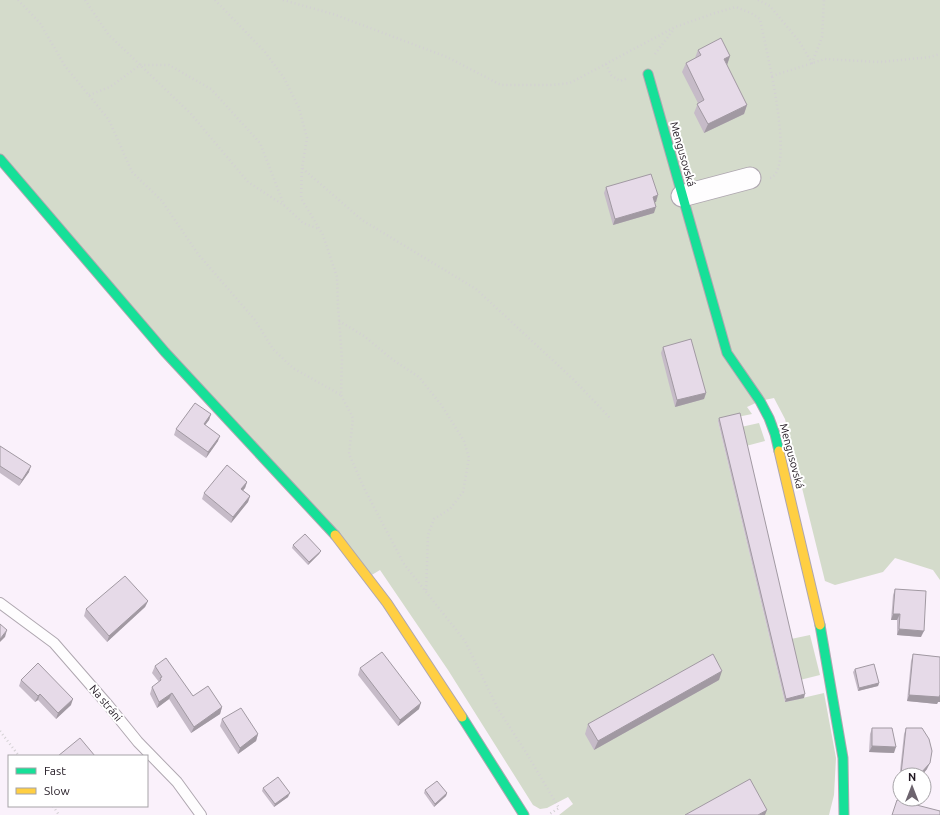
<svg xmlns="http://www.w3.org/2000/svg" width="940" height="815" font-family="Ubuntu,sans-serif">
  <style>
    .green { fill: #d4dbcb }
    .lines { fill: none; stroke-linecap: round; stroke-linejoin: round }
    .lane-casing { stroke: #afa7b0; stroke-width: 12 }
    .street-casing { stroke: #afa7b0; stroke-width: 23 }
    .fast-casing { stroke: #afa7b0; stroke-width: 11 }
    .slow-casing { stroke: #afa7b0; stroke-width: 11 }
    .path { stroke: #d3d1d3; stroke-width: 2.5; stroke-dasharray: 1 3; stroke-linecap: butt }
    .lane { stroke: #fefdfe; stroke-width: 10 }
    .street { stroke: #fefdfe; stroke-width: 21 }
    .fast { stroke: #16e098; stroke-width: 9 }
    .slow { stroke: #ffcf43; stroke-width: 9 }
    .wall { fill: #c6bbc8 }
    .shaded-wall { fill: #a199a2 }
    .building { fill: #e6dae8; stroke: #a199a2 }
    .labels { text-anchor: middle; stroke-width: 4; stroke-linejoin: round; paint-order: stroke }
    .street-label { font-size: 11px; fill: #211822; stroke: #fff }
  </style>
  <rect width="100%" height="100%" fill="#faf1fb"/>
  <!-- green -->
  <g class="green">
    <path d="M0,0h940v580l-7,-10 -38,-12 -12,14 -48,13 -10,-4 -40,-162 -11,-21 -14,3 -13,6 5,7 -34,7 67,281 39,-9 12,65 -2,37 -5,20h-270l14,-11 -5,-7 -21,11 -7,1 -7,-4 -85,-135 -68,-100 -10,6 -370,-417z"/>
    <path d="M759,423l6,18 -19,5 -5,-19z"/>
    <path d="M810,635l10,40 -20,5 -9,-41z"/>
  </g>
  <g class="lines">
    <!-- lane casing -->
    <g class="lane-casing">
      <path id="lane" d="M0,603l54,40 54,62 30,37 39,40 24,33"/>
    </g>
    <!-- street casing -->
    <g class="street-casing">
      <path id="street" d="M682,196l68,-18"/>
    </g>
    <!-- fast casing -->
    <g class="fast-casing">
      <g id="fast">
        <path d="M648,74l79,279 33,48 9,17 6,16 4,17"/>
        <path d="M0,159l165,193 170,183"/>
        <path d="M820,625l23,133 1,57"/>
        <path d="M462,717l62,98"/>
      </g>
    </g>
    <!-- slow casing -->
    <g class="slow-casing">
      <g id="slow">
        <path d="M779,451l41,174"/>
        <path d="M335,535l52,68 75,114"/>
      </g>
    </g>
    <!-- path -->
    <g class="path">
      <path d="M18,0l22,23 25,43 44,54 23,52 30,29 36,53 57,66 18,29 20,19 48,27"/>
      <path d="M85,0l23,34 83,80 57,68 37,24 18,17 16,6"/>
      <path d="M215,0l50,52 19,26 15,30 8,30 -5,30 60,52 114,69 97,90 38,40"/>
      <path d="M283,0l50,14 114,43 54,28h52l17,-2 105,-56 40,-14 21,-6 15,6 9,6 12,57 53,-17 55,3 50,-5 10,-3"/>
      <path d="M758,0l12,6 29,35 13,22 10,-26 2,-37"/>
      <path d="M655,54l19,-25"/>
      <path d="M606,64l5,11 9,6 8,-3"/>
      <path d="M89,95l21,-8 30,-22h29l42,24 49,54 24,62"/>
      <path d="M302,168l-1,30 22,37 14,42 1,29 4,53 -1,36 12,23 -4,36 16,36 39,74 61,77 33,68 29,45 32,54 -11,7"/>
      <path d="M770,178c21,-6 5,-85 2,-102"/>
      <path d="M339,321l25,15 29,24 26,17 23,29 22,35 5,17 -6,34 -13,17 -16,10 -6,16 -2,57"/>
      <path d="M0,731l19,25"/>
      <path d="M53,806l6,9"/>
    </g>
    <!-- lane -->
    <use href="#lane" class="lane"/>
    <!-- street -->
    <use href="#street" class="street"/>
    <!-- fast -->
    <use href="#fast" class="fast"/>
    <!-- slow -->
    <use href="#slow" class="slow"/>
  </g>
  <!-- wall -->
  <g class="wall">
    <path d="M698,50l32,6 -3,9 20,40 -3,9 -40,19 -10,-20 4,-10 -16,-31 4,-9 9,-5z"/>
    <path d="M606,187l50,15h-2v11l-41,12 -9,-32z"/>
    <path d="M663,347l43,46 -2,6 -29,8 -14,-54z"/>
    <path d="M211,414l-2,6 -4,5 13,16 -12,17 -32,-23 2,-6z"/>
    <path d="M719,418l85,280 -19,4 -67,-281z"/>
    <path d="M0,446l29,26 -10,14 -19,-13z"/>
    <path d="M247,482l-2,6 -2,2 7,6 -2,6 -17,21 -29,-24 2,-6z"/>
    <path d="M293,545l28,6 -2,3 -11,11 -16,-17z"/>
    <path d="M895,589l26,48 -24,-2v-15h-6l2,-25z"/>
    <path d="M148,601l-3,6 -38,35 -23,-26 2,-7z"/>
    <path d="M913,654l27,3v45h-2l-1,2 -30,-3 4,-40z"/>
    <path d="M155,666l38,30 29,11 -2,7 -29,19 -22,-34 -12,9 -7,-14 2,-7 7,-5 -7,-9z"/>
    <path d="M360,668l59,41 -21,17 -40,-51z"/>
    <path d="M855,669l24,14 -1,3 -20,5 -5,-19z"/>
    <path d="M21,680l50,25 -15,14 -18,-19 -3,2 -16,-16z"/>
    <path d="M719,680l-125,70 -9,-16 3,-10z"/>
    <path d="M222,719l36,15 -2,7 -18,13 -18,-28z"/>
    <path d="M872,728l22,25 -25,-1 1,-18z"/>
    <path d="M906,728l21,41 -5,6h-22v5h-1l5,-46z"/>
    <path d="M263,788l25,9 -14,10 -12,-16z"/>
    <path d="M425,790l22,3 -1,3 -12,11 -10,-14z"/>
  </g>
  <!-- shaded-wall -->
  <g class="shaded-wall">
    <path d="M730,56l-3,9 -3,-6z"/>
    <path d="M747,105l-3,9 -40,19 4,-9z"/>
    <path d="M658,195l-2,7 -5,1 2,-6z"/>
    <path d="M656,207l-2,6 -41,12 2,-6z"/>
    <path d="M706,393l-2,6 -29,8 2,-7z"/>
    <path d="M211,414l-2,6 -7,9 2,-5z"/>
    <path d="M220,436l-2,5 -12,17 2,-6z"/>
    <path d="M31,466l-2,6 -10,14 3,-6z"/>
    <path d="M247,482l-2,6 -6,7 2,-6z"/>
    <path d="M250,496l-2,6 -17,21 2,-6z"/>
    <path d="M321,551l-2,3 -11,11 1,-3z"/>
    <path d="M148,601l-3,6 -38,35 2,-6z"/>
    <path d="M893,614h7l-3,6h-6z"/>
    <path d="M899,629l25,2 -3,6 -24,-2z"/>
    <path d="M7,630l-2,7 -5,5v-3z"/>
    <path d="M722,671l-3,9 -125,70 4,-9z"/>
    <path d="M879,683l-1,3 -20,5 1,-3z"/>
    <path d="M172,693l-3,6 -12,9 2,-6z"/>
    <path d="M40,694l-2,6 -3,2 3,-6z"/>
    <path d="M805,694l-1,4 -19,4 1,-3z"/>
    <path d="M909,695h31v7h-2l-1,2 -30,-3z"/>
    <path d="M73,699l-2,6 -15,14 2,-6z"/>
    <path d="M421,703l-2,6 -21,17 2,-6z"/>
    <path d="M222,707l-2,7 -29,19 3,-6z"/>
    <path d="M258,734l-2,7 -18,13 2,-6z"/>
    <path d="M872,746l24,1 -2,6 -25,-1z"/>
    <path d="M930,763l-3,6 -5,6h-21v-1z"/>
    <path d="M290,793l-2,4 -14,10 1,-3z"/>
    <path d="M447,793l-1,3 -12,11 1,-3z"/>
    <path d="M767,810l-2,5h-7z"/>
  </g>
  <!-- building -->
  <g class="building">
    <path d="M721,38l9,18 -6,3 23,46 -39,19 -11,-20 7,-4 -18,-37 15,-8 -3,-5z"/>
    <path d="M651,174l7,21 -5,2 3,10 -41,12 -9,-32z"/>
    <path d="M691,339l15,54 -29,7 -14,-53z"/>
    <path d="M195,403l16,11 -7,10 16,12 -12,16 -32,-23z"/>
    <path d="M740,413l65,281 -19,5 -67,-281z"/>
    <path d="M0,446l31,20 -9,14 -22,-14z"/>
    <path d="M227,465l20,17 -6,7 9,7 -17,21 -29,-24z"/>
    <path d="M305,534l16,17 -12,11 -16,-17z"/>
    <path d="M125,576l23,25 -39,35 -23,-27z"/>
    <path d="M895,589l31,2 -2,40 -25,-2 1,-15h-7z"/>
    <path d="M0,624l7,6 -7,9z"/>
    <path d="M382,652l39,51 -21,17 -40,-52z"/>
    <path d="M713,654l9,17 -124,70 -10,-17z"/>
    <path d="M913,654l27,3v38l-1,2 -30,-2z"/>
    <path d="M166,658l27,38 15,-10 14,21 -28,20 -22,-34 -13,9 -7,-15 9,-7 -1,-2 2,-1 -7,-11z"/>
    <path d="M38,663l35,36 -15,14 -18,-19 -2,2 -17,-16z"/>
    <path d="M874,664l5,19 -20,5 -4,-19z"/>
    <path d="M241,708l17,26 -18,14 -18,-29z"/>
    <path d="M872,728h20l4,19 -24,-1z"/>
    <path d="M906,728h16l7,11 3,12 -2,12 -10,11h-19z"/>
    <path d="M80,738l15,18h-37z"/>
    <path d="M278,777l12,16 -15,11 -12,-16z"/>
    <path d="M750,779l17,31 -9,5h-73z"/>
    <path d="M437,781l10,12 -12,11 -10,-14z"/>
    <path d="M897,800l43,11v4h-48z"/>
  </g>
  <g class="labels">
    <!-- street labels -->
    <g class="street-label">
      <text transform="translate(683 154) rotate(74)" y="4">Mengusovská</text>
      <text transform="translate(792 456) rotate(75)" y="4">Mengusovská</text>
      <text transform="translate(106 703) rotate(50)" y="4">Na stráni</text>
    </g>
  </g>
  <!-- legend -->
  <rect x="8" y="755" width="140" height="52" fill="#ffffff" stroke="#a6a3a7"/>
  <rect x="16" y="768" width="20" height="6" fill="#16e098" stroke="#a6a3a7"/>
  <text x="44" y="775" font-size="12" fill="#211822">Fast</text>
  <rect x="16" y="788" width="20" height="6" fill="#ffcf43" stroke="#a6a3a7"/>
  <text x="44" y="795" font-size="12" fill="#211822">Slow</text>
  <!-- north arrow -->
  <g transform="translate(912 787)"><circle r="19" fill="#ffffff" stroke="#a6a3a7"/>
  <path d="M0-3L7 15L0 10L-7 15Z" fill="#6d646e"/>
  <text y="-6" font-size="11" font-weight="bold" text-anchor="middle" fill="#211822">N</text>
  </g>
</svg>
